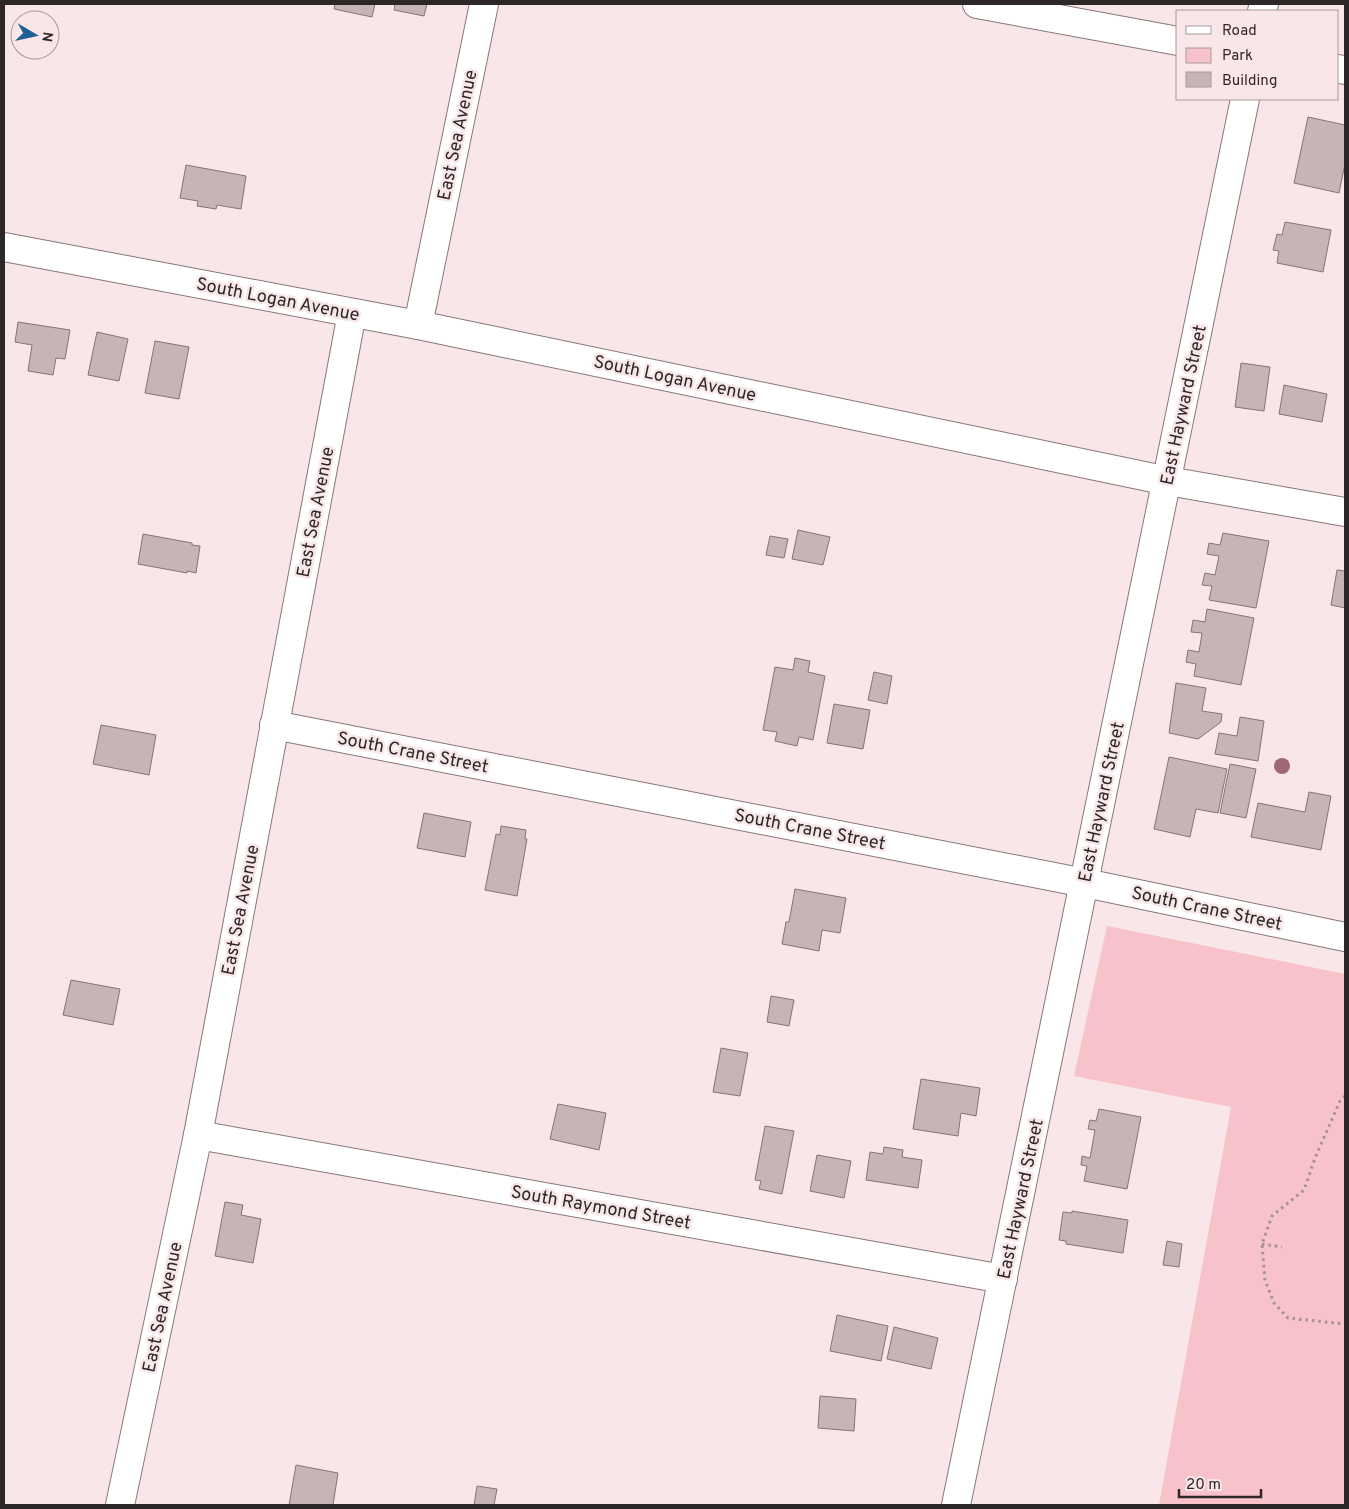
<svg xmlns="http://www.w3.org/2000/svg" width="1349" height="1509" font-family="Overpass,sans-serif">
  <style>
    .green { fill: #f7c2c9 }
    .building { fill: #c6b4b6; stroke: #857476 }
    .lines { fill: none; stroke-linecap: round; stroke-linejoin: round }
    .minor-casing { stroke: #887779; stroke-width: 30 }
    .path { stroke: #a19395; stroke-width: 3; stroke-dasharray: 2.5 4; stroke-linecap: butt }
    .minor { stroke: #fff; stroke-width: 28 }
    .tree { fill: #9e6878 }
    .labels { text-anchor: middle; stroke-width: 5; stroke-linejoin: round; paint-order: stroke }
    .street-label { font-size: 18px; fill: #2e2728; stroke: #f9e6e8 }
  </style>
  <rect width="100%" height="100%" fill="#f9e6e8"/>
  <!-- green -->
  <path class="green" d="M1107,926l238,48v531h-186l72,-398 -157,-31z"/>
  <!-- building -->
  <g class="building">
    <path d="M335,4h40l-3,13 -38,-8z"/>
    <path d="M395,4h32l-3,12 -30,-6z"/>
    <path d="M1308,117l37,8v39l-6,29 -45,-10z"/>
    <path d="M186,165l60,11 -5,33 -24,-4 -1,4 -19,-3 1,-5 -18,-3z"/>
    <path d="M1285,222l46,8 -8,42 -46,-9 2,-12 -6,-1 4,-16 5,1z"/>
    <path d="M18,322l52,8 -5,29 -9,-1 -3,17 -25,-4 4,-26 -17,-3z"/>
    <path d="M97,332l31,7 -9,42 -31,-6z"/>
    <path d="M155,341l34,6 -10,52 -34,-6z"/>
    <path d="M1241,363l29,4 -6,44 -29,-4z"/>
    <path d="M1284,385l43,9 -5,28 -43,-8z"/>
    <path d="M798,530l32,7 -7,28 -31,-6z"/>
    <path d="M1223,533l46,8 -13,67 -47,-8 3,-14 -10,-1 3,-12 10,2 4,-19 -12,-2 2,-11 11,2z"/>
    <path d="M143,534l49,9v2l8,1 -4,27 -9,-2v2l-49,-9z"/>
    <path d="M770,536l18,3 -4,19 -18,-3z"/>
    <path d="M1337,570l8,1v37l-14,-3z"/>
    <path d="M1207,609l47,9 -13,67 -47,-9 2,-12 -10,-2 2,-12 11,2 3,-19 -11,-1 2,-12 12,2z"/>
    <path d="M795,658l15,3 -2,11 17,4 -12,64 -14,-3 -2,9 -22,-5 2,-9 -14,-2 12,-63 18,3z"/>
    <path d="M874,672l18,4 -5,28 -19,-4z"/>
    <path d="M1176,683l30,5 -4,23 20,3 -1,8 -23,17 -29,-6z"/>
    <path d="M834,704l36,6 -7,39 -36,-6z"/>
    <path d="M1240,717l24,4 -6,40 -43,-7 4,-21 18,3z"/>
    <path d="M101,725l55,10 -7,40 -56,-11z"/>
    <path d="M1169,757l58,12 -9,44 -22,-4 -6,28 -36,-8z"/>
    <path d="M1230,764l26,5 -10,49 -26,-5z"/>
    <path d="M1309,792l22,4 -10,54 -70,-13 7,-34 47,9z"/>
    <path d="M424,813l47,9 -6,35 -48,-9z"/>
    <path d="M501,826l25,4 -1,9h2l-10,57 -32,-6 11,-56 4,1z"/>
    <path d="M795,889l51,9 -6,35 -18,-3 -3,21 -37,-7 4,-22h3z"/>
    <path d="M71,980l49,9 -7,36 -50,-10z"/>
    <path d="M771,996l23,4 -5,26 -22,-4z"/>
    <path d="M721,1048l27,5 -8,43 -27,-4z"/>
    <path d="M921,1079l59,9 -4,28 -15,-3 -3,23 -45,-7z"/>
    <path d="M558,1104l48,9 -7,37 -49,-11z"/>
    <path d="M1099,1109l42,8 -14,72 -43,-8 3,-15 -6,-1 1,-9 8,2 5,-28 -7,-1 2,-9 6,1z"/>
    <path d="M765,1126l29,5 -12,63 -23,-5 2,-8 -6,-1z"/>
    <path d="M884,1147l19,3 -1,7 20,3 -4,28 -52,-8 4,-28 13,2z"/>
    <path d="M817,1155l34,6 -7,37 -34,-7z"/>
    <path d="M225,1202l18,3 -2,10 20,4 -8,44 -38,-7z"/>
    <path d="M1072,1211l56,9 -5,33 -57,-9v-3l-7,-1 4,-28 9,1z"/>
    <path d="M1167,1241l15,3 -3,23 -16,-2z"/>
    <path d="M837,1315l51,11 -7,35 -51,-10z"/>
    <path d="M894,1327l44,11 -7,31 -44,-10z"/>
    <path d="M820,1396l36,3 -2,32 -36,-3z"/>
    <path d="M296,1465l42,8 -5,32h-44z"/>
    <path d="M477,1486l20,3 -3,16h-20z"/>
  </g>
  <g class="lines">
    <!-- minor casing -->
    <g class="minor-casing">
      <g id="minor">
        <path d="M977,4l201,37"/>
        <path d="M1262,11l2,-7"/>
        <path d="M1338,69l7,1"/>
        <path d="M4,247l414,78 750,156 177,31"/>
        <path d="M418,325l66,-321"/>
        <path d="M274,725l811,158 260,54"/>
        <path d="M198,1135l805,144"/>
        <path d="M120,1505l78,-370 154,-822"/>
        <path d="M956,1505l289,-1406"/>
      </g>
    </g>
    <!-- path -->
    <g class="path">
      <path d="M1345,1096l-5,5 -25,57 -11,32 -32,26 -10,28 3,36 9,23 14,15 57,6"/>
      <path d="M1262,1244l20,3"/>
    </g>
    <!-- minor -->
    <use href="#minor" class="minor"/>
  </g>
  <!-- trees -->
  <circle class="tree" cx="1282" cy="766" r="8"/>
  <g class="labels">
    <!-- street labels -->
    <g class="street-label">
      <text transform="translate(457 135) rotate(-78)" y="6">East Sea Avenue</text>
      <text transform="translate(278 299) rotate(11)" y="6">South Logan Avenue</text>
      <text transform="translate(675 378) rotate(12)" y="6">South Logan Avenue</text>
      <text transform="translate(1183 405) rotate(-78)" y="6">East Hayward Street</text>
      <text transform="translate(315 512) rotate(-79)" y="6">East Sea Avenue</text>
      <text transform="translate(413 752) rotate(11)" y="6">South Crane Street</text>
      <text transform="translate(1101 802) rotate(-78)" y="6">East Hayward Street</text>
      <text transform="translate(810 829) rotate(11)" y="6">South Crane Street</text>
      <text transform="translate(1207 908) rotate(12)" y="6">South Crane Street</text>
      <text transform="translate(240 910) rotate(-79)" y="6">East Sea Avenue</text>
      <text transform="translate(1020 1199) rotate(-78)" y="6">East Hayward Street</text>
      <text transform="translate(601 1207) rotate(10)" y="6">South Raymond Street</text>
      <text transform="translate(162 1307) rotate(-78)" y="6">East Sea Avenue</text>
    </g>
  </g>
  <!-- border -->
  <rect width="1349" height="1509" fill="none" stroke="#2e2728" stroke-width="10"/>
  <!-- legend -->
  <rect x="1176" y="10" width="162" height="90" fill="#f9e6e8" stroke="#a89a9b"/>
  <rect x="1186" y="26" width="25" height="8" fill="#ffffff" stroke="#a89a9b"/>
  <text x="1222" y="35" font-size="15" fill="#2e2728">Road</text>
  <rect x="1186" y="48" width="25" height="15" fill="#f7c2c9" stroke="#a89a9b"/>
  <text x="1222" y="60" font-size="15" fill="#2e2728">Park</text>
  <rect x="1186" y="72" width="25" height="15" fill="#c6b4b6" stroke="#a89a9b"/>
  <text x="1222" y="85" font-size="15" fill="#2e2728">Building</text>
  <!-- north arrow -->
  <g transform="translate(35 35) rotate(99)"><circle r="24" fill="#f9e6e8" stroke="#a89a9b"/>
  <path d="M0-4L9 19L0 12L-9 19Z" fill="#216097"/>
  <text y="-8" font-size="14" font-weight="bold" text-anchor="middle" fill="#2e2728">N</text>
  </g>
  <!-- scale -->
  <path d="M1179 1489v8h82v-8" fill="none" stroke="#2e2728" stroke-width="2.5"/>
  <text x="1186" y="1489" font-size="15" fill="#2e2728" stroke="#f9e6e8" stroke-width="4" paint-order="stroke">20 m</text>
</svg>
